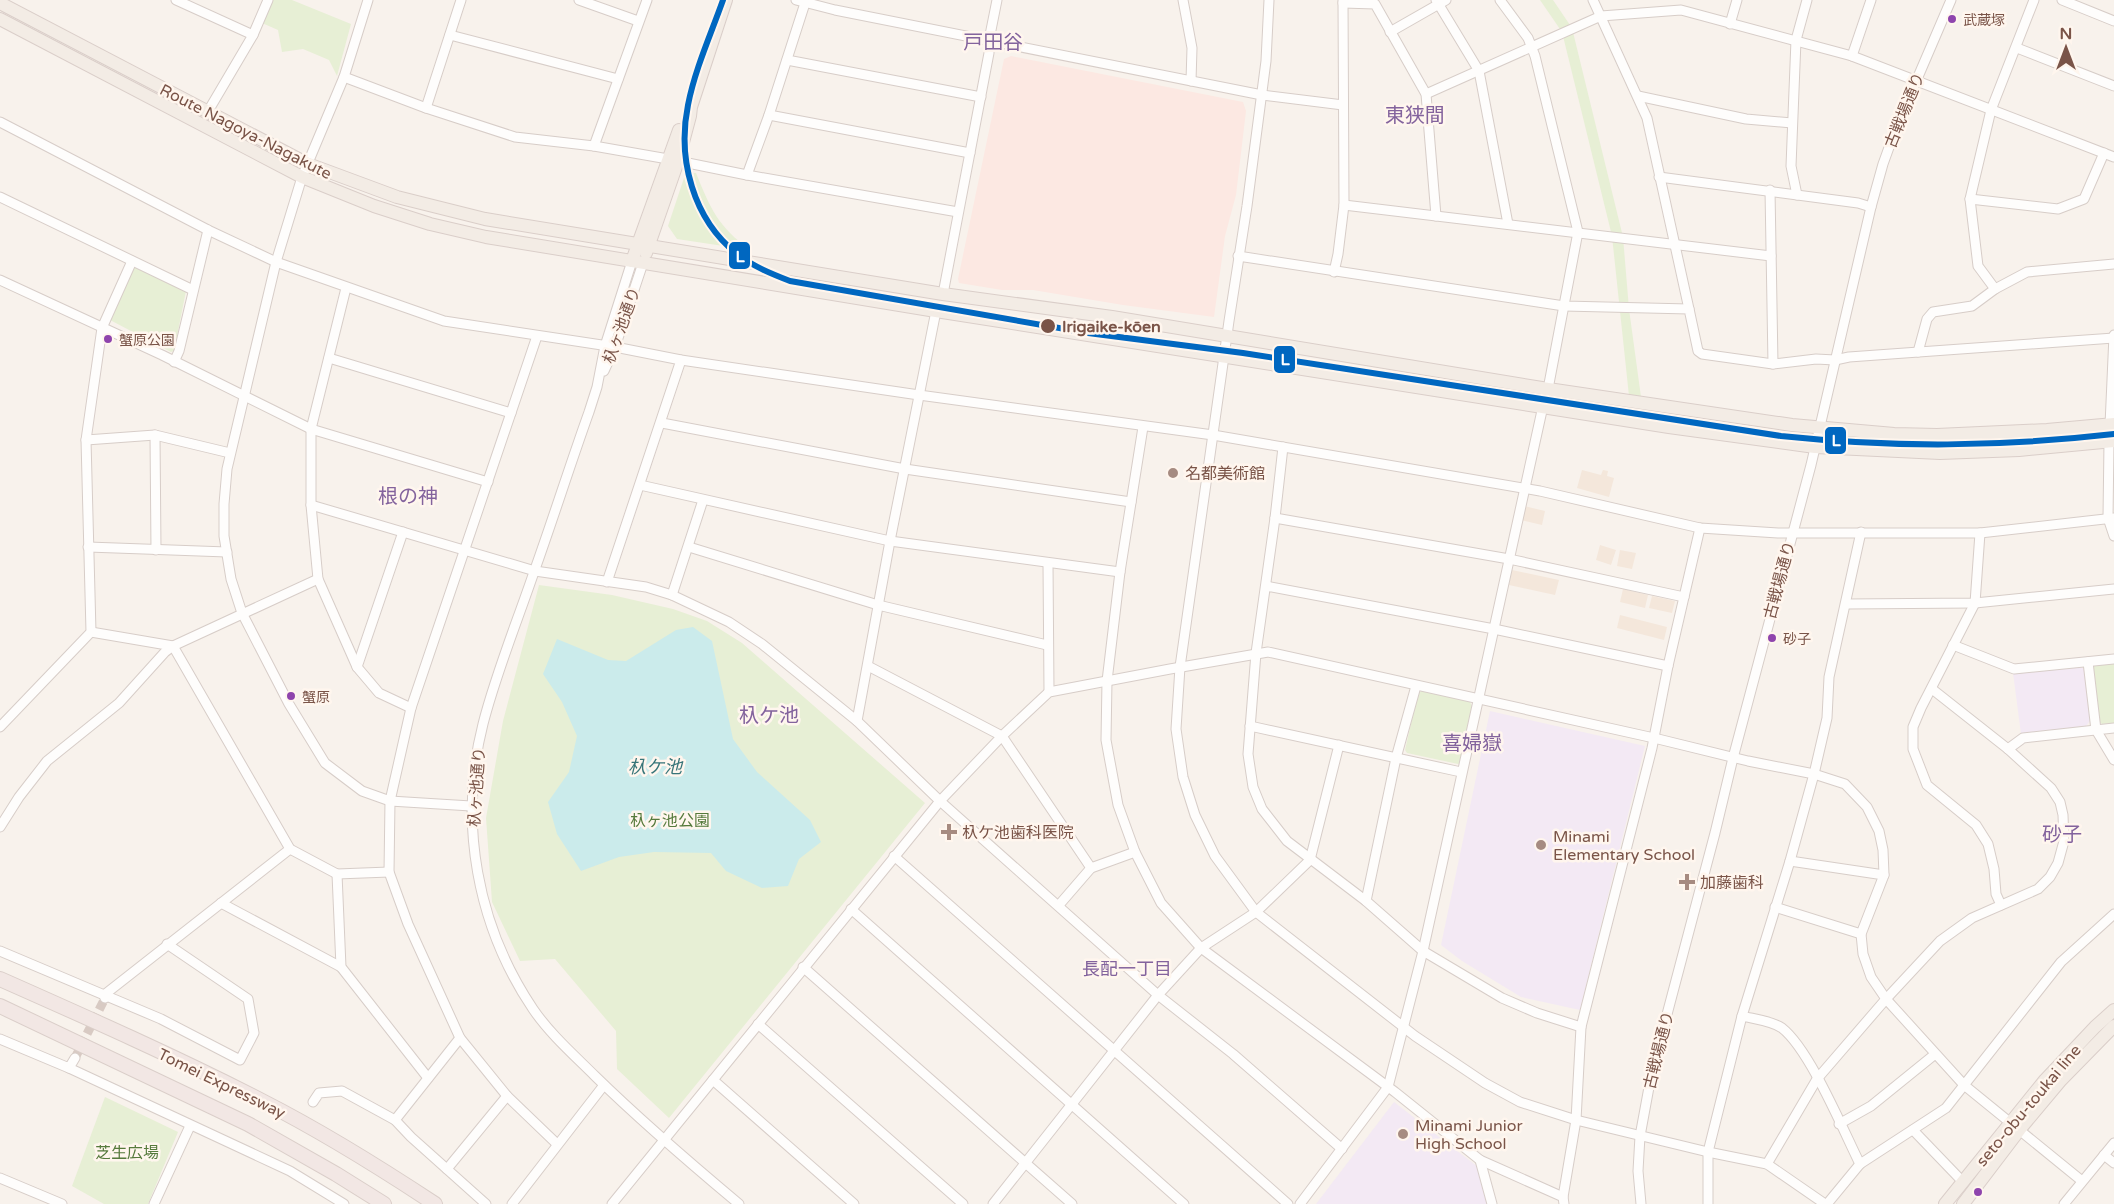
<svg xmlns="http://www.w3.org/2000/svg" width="2114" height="1204" font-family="'Varela Round','Noto Sans JP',sans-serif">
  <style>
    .residential { fill: #f4e7db }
    .commercial { fill: #fce8e2 }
    .education { fill: #f3e9f4 }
    .green { fill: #e7efd5 }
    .water { fill: #cbebeb }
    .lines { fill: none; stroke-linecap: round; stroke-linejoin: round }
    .minor-tunnel { stroke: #d8cac3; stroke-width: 9; stroke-dasharray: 9 4.5; stroke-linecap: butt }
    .minor-casing { stroke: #d7cdc8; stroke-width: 11 }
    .major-casing { stroke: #dacec9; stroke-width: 14 }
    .highway-casing { stroke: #dacec9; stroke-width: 16 }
    .minor { stroke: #fefdfc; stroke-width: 9 }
    .major { stroke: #f3ece5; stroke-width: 12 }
    .highway { stroke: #f2e7e4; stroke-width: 14 }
    .rail-1-casing { stroke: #fff6ee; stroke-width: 10 }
    .rail-1 { stroke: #0067c0; stroke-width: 6 }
    .bus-dot { fill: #8e44ad; stroke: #fff6ee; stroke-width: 2 }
    .stop-dot { fill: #7a5448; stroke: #fff6ee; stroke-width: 2 }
    .poi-dot { fill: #a68b81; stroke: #fff6ee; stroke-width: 2 }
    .labels { text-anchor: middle; stroke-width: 5; stroke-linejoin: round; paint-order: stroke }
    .bus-label { font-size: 14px; fill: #7a5448; stroke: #fff6ee; text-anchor: start }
    .street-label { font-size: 16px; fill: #7a5448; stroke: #fff6ee }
    .stop-label { font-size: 16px; font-weight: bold; fill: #7a5448; stroke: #fff6ee; text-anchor: start }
    .poi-label { font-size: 16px; fill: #7a5448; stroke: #fff6ee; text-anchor: start }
    .park-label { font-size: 16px; fill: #567a3c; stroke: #fff6ee }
    .water-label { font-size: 18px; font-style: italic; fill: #387579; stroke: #fff6ee }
    .neighbourhood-label { font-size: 18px; fill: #83639d; stroke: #fff6ee }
    .quarter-label { font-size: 20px; fill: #83639d; stroke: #fff6ee }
    .line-badge { stroke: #fff6ee; stroke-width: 2 }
    .badge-label { font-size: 16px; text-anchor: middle; font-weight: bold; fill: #fff }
  </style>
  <rect width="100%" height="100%" fill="#f8f2ec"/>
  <!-- residential -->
  <g class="residential">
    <path d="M1582,470l19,5 2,-5 5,1 -1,5 7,2 -5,19 -32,-9z"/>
    <path d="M1524,506l21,5 -3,14 -21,-5z"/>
    <path d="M1600,545l16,5 -5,15 -15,-5z"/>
    <path d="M1620,550l16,3 -4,16 -15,-3z"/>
    <path d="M1512,570l47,10 -4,15 -46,-10z"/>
    <path d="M1623,589l25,6 -3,13 -25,-6z"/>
    <path d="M1652,596l23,5 -3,12 -23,-5z"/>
    <path d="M1620,615l47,12 -3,13 -47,-12z"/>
  </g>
  <!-- commercial -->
  <path class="commercial" d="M1011,56l232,46 3,9 -10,84 -11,41 -11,81 -91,-12 -90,-15h-31l-43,-7 -1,-4 46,-220z"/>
  <!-- education -->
  <g class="education">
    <path d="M2080,666l4,3 6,52 -4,5 -65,8 -8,-61z"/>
    <path d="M1490,711l155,35 -65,264 -59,-13 -59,-36 -21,-16z"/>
    <path d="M1394,1102l84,65 10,37h-172z"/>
  </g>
  <!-- green -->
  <g class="green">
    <path d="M270,0h22l59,24 -14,52 -8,-16 -26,-11 -21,3 -4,-22 -16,-7z"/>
    <path d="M1540,0h13l19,28 51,209 6,72 12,88 -12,-1 -17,-160 -50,-204z"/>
    <path d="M686,172l10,1c15,37 22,53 54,77l-73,-11 -9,-13z"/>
    <path d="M134,265l52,26 -12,60 -3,1 -61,-32z"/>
    <path d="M539,585l73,10 61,14 34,12 35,22 183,160 -256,315 -52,-49 -1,-38 -61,-72 -35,2 -28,-59 -6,-84 17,-97z"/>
    <path d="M2114,663v60l-12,1 -4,-3 -6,-53 3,-4z"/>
    <path d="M1424,690l45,10 3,6 -11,56 -3,2 -51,-11 -2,-3 13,-57z"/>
    <path d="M105,1097l73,35 -30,72h-44l-32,-18z"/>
  </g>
  <!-- water -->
  <path class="water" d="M693,627l19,14 21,98 24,33 53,48 11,22 -22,17 -11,27 -26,2 -36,-17 -15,-18 -57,-1 -35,5 -38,14 -24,-37 -9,-32 21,-30 8,-36 -15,-34 -19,-28 14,-35 51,21 18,1 50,-31z"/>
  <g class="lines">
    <!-- minor-tunnel -->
    <path class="minor-tunnel" d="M75,1058l30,-60"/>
    <!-- minor casing -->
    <g class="minor-casing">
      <g id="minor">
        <path d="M176,0l77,35"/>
        <path d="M368,0l-24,77 -42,100 -26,85 -49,207 -3,35v32l7,43 11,34 47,91 36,59 37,28 28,10 81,5"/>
        <path d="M579,0l59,21"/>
        <path d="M796,0l39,10 427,85 81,10"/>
        <path d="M1183,0l9,48 -1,33"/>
        <path d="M1269,0l-3,61 -19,145 -18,115 -49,346 -4,62 7,48 12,38 20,41 41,56 159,124 70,47 35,19 56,18 132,32 59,12 58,40"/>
        <path d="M1436,0l43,71 29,153"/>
        <path d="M1500,0l28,38 7,18 43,176 -30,157"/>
        <path d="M1593,0l54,118 42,191"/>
        <path d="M2062,0l52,21"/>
        <path d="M1343,3l32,1 51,90 10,122"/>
        <path d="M1730,24l7,-24"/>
        <path d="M1390,32l56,-32"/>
        <path d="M450,35l168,44"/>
        <path d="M2017,48l97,38"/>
        <path d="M1852,56l19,-56"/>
        <path d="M787,60l194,37"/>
        <path d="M344,77l82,31 89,29 79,9 74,13"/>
        <path d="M1426,94l175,-78 80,-6 171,46 262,101"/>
        <path d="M1638,96l108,23 46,4"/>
        <path d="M426,108l35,-108"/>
        <path d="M207,113l46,-78 15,-35"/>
        <path d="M769,115l201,38"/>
        <path d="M0,122l208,108 68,32 168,59 171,26 66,13 238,35 294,40 327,56 160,37 78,5h202l134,-15"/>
        <path d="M594,146l53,-146"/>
        <path d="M678,161l69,14 211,37"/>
        <path d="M747,175l22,-60 37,-115"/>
        <path d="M1659,177l199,26 13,4"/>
        <path d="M1770,190l3,174"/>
        <path d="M1797,195l-6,-29 5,-126 11,-40"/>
        <path d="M0,197l193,93"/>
        <path d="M1970,199l88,10 26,-10 20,-46"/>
        <path d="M1344,205l427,51"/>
        <path d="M1238,256l326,50 125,3 9,42 4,3 71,10 43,-5 19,1 14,-3 265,-19"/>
        <path d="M632,261l-27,85 -8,41 -8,25c-19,53 -36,107 -55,160 -17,50 -38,101 -51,152 -25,98 -6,202 50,285 17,25 41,46 62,67 46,45 95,87 144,128"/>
        <path d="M1334,272l4,-18 6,-49 -1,-205"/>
        <path d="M0,280l162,75 149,74 177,53"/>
        <path d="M346,288l-35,141v76l7,74 39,88 22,26 32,15"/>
        <path d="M1995,289l-17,-23 -8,-67 21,-89 43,-110"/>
        <path d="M943,294l46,-241v-13l8,-40"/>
        <path d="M537,336l-126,372 -21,93 -1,71 19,52 52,114 47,58 50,48"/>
        <path d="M1918,352l9,-33 6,-7 39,-6 23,-17 32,-17 87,-8"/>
        <path d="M329,358l182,55"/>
        <path d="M174,362l5,-11 29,-121"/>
        <path d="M604,371l11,-24 28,-84"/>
        <path d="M662,423l243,46 226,33"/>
        <path d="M2110,425l4,-90"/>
        <path d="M1143,427l-23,145 -13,109 -1,59 12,65 17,47 26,51 40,45 194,144 85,68 83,37"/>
        <path d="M155,435l1,115"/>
        <path d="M86,440l69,-5 75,18"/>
        <path d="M2109,442l-1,76 6,18"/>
        <path d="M1283,447l-8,71 -19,135 -8,101 5,33 9,22 25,32 79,60 57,50 79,47 35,15 44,14"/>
        <path d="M640,485l250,56 230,31"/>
        <path d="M311,505l224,66 111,16 26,8 57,27 33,22 95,77 83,80 218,194 75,59 109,95"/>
        <path d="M1275,518l234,41 175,38"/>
        <path d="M1980,533l-5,70 -54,105 -8,19v22l14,36 49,40 12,19 6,25 2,25 5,11"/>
        <path d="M88,547l139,5"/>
        <path d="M689,547l189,58 169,40"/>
        <path d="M1048,563l1,129"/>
        <path d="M607,582l74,-222"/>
        <path d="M1266,586l228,43 174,37"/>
        <path d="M672,595l31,-95"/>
        <path d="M1846,604l129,-1 139,-14"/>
        <path d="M91,632l82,14 117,203 47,25 52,-2"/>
        <path d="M1953,645l61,24 100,-10"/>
        <path d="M2088,662l8,68 18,30"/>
        <path d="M868,666l134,70 89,132"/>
        <path d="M357,667l46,-135"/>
        <path d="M857,721l33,-180 46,-230"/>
        <path d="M1250,726l211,46"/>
        <path d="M0,727l91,-95 -5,-192 16,-112 30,-67"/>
        <path d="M2008,749l15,-11 91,-10"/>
        <path d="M0,827l19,-30 28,-36 72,-58 46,-51 8,-6 145,-67"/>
        <path d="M894,856l394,348"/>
        <path d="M1790,861l94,14"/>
        <path d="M337,874l4,93 87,111"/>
        <path d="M1366,901l30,-143 20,-72"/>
        <path d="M221,903l120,64"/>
        <path d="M1059,905l32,-37 44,-16"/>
        <path d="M1775,907l86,27"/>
        <path d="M851,909l333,295"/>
        <path d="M0,951l161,68 79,41 14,-27 -6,-34 -81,-55"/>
        <path d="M803,967l269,237"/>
        <path d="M105,998l-1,-3 186,-146"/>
        <path d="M1742,1016c12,3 30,5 40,12 28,22 61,102 78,136"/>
        <path d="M758,1024l205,180"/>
        <path d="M0,1039l69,29 6,-10"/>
        <path d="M69,1068l221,103 54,33"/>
        <path d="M713,1080l141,124"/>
        <path d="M313,1102l6,-9 23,-2 53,29 16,17 75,67"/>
        <path d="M395,1120l65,-82"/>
        <path d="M1839,1124l32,-18 63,-51"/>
        <path d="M1913,1130l50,52"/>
        <path d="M2104,1155l10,8"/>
        <path d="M1480,1160l12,44"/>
        <path d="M1767,1164l50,-85 69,-80 54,-58 32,-23 66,-29 12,-12 8,-14 6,-22 -1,-26 -3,-13 -9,-14 -43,-39 -76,-60"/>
        <path d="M447,1169l60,-73"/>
        <path d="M0,1178l62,26"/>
        <path d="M154,1204l36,-78"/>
        <path d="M512,1204l92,-119"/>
        <path d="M612,1204l328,-403 62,-65 47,-44 121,-23 98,-17 386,86 94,23 66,13 31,10 22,23 12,24 4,19 1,25 -23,59 2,20 8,23 15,22 78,86 118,96"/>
        <path d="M993,1204l165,-209 43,-47 55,-36 54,-52 29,-115"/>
        <path d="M1300,1204l88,-117 35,-136 120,-545"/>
        <path d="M1564,1204l-1,-7 13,-77 5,-93 71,-279 16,-82 32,-138"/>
        <path d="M1641,1204l-3,-33 2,-35 12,-65 63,-238 18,-75 78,-293 60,-258 12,-43 13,-36 55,-128"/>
        <path d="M1708,1204v-52l34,-136 48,-155 24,-87 13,-56 2,-41 32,-145"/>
        <path d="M1827,1204l33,-40 86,-56 115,-146 53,-48"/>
        <path d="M2064,1204l50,-61"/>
      </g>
    </g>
    <!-- major casing -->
    <g class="major-casing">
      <g id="major">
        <path d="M0,3l308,161 89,33 88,22 458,75 169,23 436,72 244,36 102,9 43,1 110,-5 67,-6"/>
        <path d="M0,19l302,158 72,29 56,18 56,13 450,74 733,116 146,20 125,6 79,-3 95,-9"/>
        <path d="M646,253l32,-92 12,-45 1,-9 35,-107"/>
        <path d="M632,261l47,-131"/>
        <path d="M1945,1204l100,-124 50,-53 19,-17"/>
        <path d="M1963,1204l57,-75 41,-49 53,-54"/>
      </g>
    </g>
    <!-- highway casing -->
    <g class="highway-casing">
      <g id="highway">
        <path d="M0,979c88,39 176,78 262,122 59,30 117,66 173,103"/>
        <path d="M0,1006l248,118 88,50 48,30"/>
      </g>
    </g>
    <!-- minor -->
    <use href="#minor" class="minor"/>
    <!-- major -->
    <use href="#major" class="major"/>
    <!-- highway -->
    <use href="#highway" class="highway"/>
    <!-- rail-1 casing -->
    <g class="rail-1-casing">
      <path id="rail-1" d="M723,0c-12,34 -28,69 -35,105 -11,54 5,114 49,149 15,12 35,20 53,27l298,52 155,20 538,83c114,12 219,11 333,-2"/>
    </g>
    <!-- rail-1 -->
    <use href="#rail-1" class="rail-1"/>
  </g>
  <!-- markers -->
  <g class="bus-dot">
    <circle cx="1952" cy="19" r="5"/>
    <circle cx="108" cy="339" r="5"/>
    <circle cx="1772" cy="638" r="5"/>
    <circle cx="291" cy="696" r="5"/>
    <circle cx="1978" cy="1192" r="5"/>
  </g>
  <circle class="stop-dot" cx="1048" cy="326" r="8"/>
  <g class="poi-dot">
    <circle cx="1173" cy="473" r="6"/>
    <path d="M946 823h6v6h6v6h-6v6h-6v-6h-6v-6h6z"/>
    <circle cx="1541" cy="845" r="6"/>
    <path d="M1684 873h6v6h6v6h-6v6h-6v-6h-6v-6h6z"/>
    <circle cx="1403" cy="1134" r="6"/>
  </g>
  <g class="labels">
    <!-- bus labels -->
    <g class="bus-label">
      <text x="1963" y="25">武蔵塚</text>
      <text x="119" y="345">蟹原公園</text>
      <text x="1783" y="644">砂子</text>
      <text x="302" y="702">蟹原</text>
    </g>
    <!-- street labels -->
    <g class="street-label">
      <text transform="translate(1904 110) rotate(-68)" y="6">古戦場通り</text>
      <text transform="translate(246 131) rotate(27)" y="6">Route Nagoya-Nagakute</text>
      <text transform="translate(621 325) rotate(-70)" y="6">杁ヶ池通り</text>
      <text transform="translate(1779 580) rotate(-75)" y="6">古戦場通り</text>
      <text transform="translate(476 787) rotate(-86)" y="6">杁ヶ池通り</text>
      <text transform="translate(1658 1050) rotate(-76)" y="6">古戦場通り</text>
      <text transform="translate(222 1083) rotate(26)" y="6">Tomei Expressway</text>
      <text transform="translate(2028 1105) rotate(-50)" y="6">seto-obu-toukai line</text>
    </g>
    <!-- stop labels -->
    <g class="stop-label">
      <text x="1062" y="332">Irigaike-kōen</text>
    </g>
    <!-- poi labels -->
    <g class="poi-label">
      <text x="1185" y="479">名都美術館</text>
      <text x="962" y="838">杁ケ池歯科医院</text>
      <text x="1553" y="842">Minami<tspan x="1553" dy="18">Elementary School</tspan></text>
      <text x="1700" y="888">加藤歯科</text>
      <text x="1415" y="1131">Minami Junior<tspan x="1415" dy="18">High School</tspan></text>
    </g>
    <!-- park labels -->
    <g class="park-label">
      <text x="670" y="826">杁ヶ池公園</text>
      <text x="127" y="1158">芝生広場</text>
    </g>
    <!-- water labels -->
    <g class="water-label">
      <text x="655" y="773">杁ケ池</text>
    </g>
    <!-- neighbourhood labels -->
    <g class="neighbourhood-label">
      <text x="1127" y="975">長配一丁目</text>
    </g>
    <!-- quarter labels -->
    <g class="quarter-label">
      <text x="993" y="49">戸田谷</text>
      <text x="1415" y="122">東狭間</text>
      <text x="408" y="503">根の神</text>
      <text x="769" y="722">杁ケ池</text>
      <text x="1472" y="750">喜婦嶽</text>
      <text x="2062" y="841">砂子</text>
    </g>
  </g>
  <g class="line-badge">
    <rect x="728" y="241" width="23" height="29" rx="6" fill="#0067c0"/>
    <rect x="1273" y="345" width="23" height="29" rx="6" fill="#0067c0"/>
    <rect x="1824" y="426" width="23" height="29" rx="6" fill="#0067c0"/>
  </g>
  <g class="badge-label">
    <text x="740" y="262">L</text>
    <text x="1285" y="365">L</text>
    <text x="1836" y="446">L</text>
  </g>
  <!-- north arrow -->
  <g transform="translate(2066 48)" stroke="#fff6ee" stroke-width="4.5" paint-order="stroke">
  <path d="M0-4.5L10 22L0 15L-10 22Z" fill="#7a5448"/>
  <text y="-9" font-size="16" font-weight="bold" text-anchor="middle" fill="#7a5448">N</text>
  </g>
</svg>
